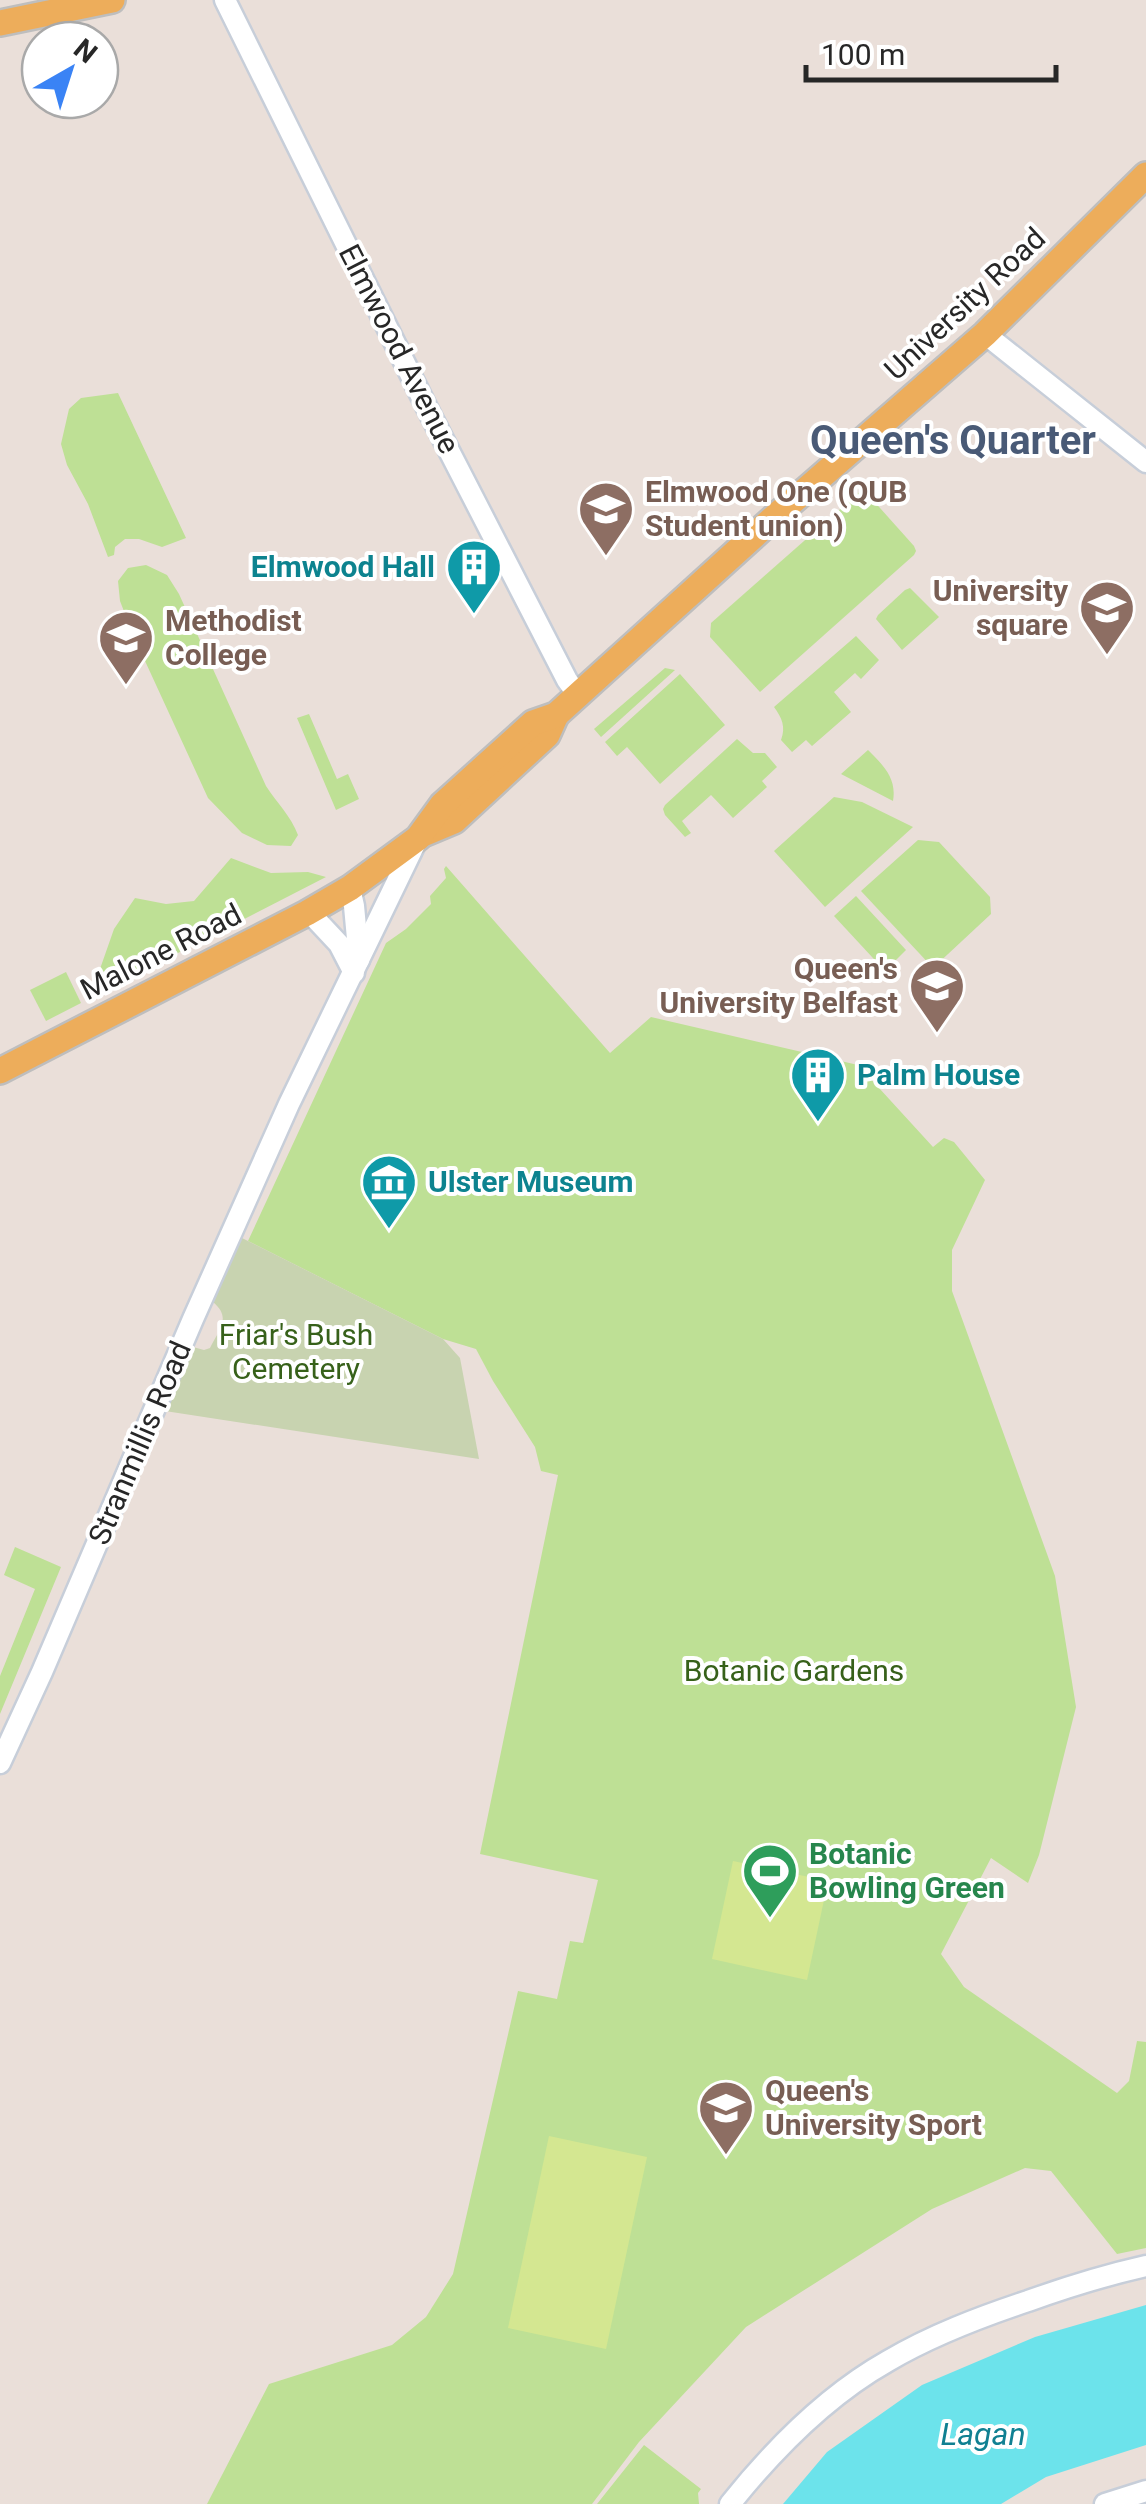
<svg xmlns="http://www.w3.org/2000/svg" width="1146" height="2504" font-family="Roboto,sans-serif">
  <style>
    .green { fill: #bee095 }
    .cemetery { fill: #c8d3b0 }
    .pitch { fill: #d4e791 }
    .water { fill: #6ce3eb }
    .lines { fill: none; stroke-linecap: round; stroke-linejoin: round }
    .minor-casing { stroke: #c7ced9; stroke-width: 25 }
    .major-casing { stroke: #bebebe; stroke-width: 30 }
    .minor { stroke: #fff; stroke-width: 20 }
    .major { stroke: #edad5b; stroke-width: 25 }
    .labels { text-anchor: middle; stroke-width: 8; stroke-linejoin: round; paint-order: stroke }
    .street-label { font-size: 30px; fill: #272727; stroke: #fff }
    .education-label { font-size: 30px; font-weight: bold; fill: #785e54; stroke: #fff; text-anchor: start }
    .culture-label { font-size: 30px; font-weight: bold; fill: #0d838f; stroke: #fff; text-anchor: start }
    .park-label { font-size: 30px; fill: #37611a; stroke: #fff }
    .leisure-label { font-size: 30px; font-weight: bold; fill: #27864d; stroke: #fff; text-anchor: start }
    .water-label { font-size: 32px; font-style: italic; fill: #108092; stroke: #fff }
    .district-label { font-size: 40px; font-weight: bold; fill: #495a76; stroke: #fff }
  </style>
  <rect width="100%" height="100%" fill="#eadfd9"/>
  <!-- green -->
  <g class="green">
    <path d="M118,393l68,145 -24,9 -23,-8h-14l-10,8 -1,8 -6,2 -20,-53 -21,-39 -6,-21 8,-35 12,-11z"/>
    <path d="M863,489l51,57 2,5 -2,4 -154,137 -50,-55 1,-14z"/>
    <path d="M146,565l21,10 12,19 87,192c11,17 25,30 32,49l-7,11 -24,-1 -25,-12 -34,-35 -74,-161 -14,-36 -2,-20 10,-13z"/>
    <path d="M910,588l29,29 -37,33 -26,-31 2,-4 27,-25z"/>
    <path d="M856,636l23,24 -18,19 -6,-6 -21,19 17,20 -39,34 -6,-6 -14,12 -11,-12c5,-13 1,-22 -7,-33z"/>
    <path d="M665,668l10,2 -74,67 -7,-8z"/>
    <path d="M680,674l45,51 -65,59 -33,-37 -10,9 -12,-14z"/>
    <path d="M309,714l28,65 11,-5 11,25 -23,11 -39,-92z"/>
    <path d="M737,739l16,14h12l12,14 -15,14 5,6 -34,31 -22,-23 -29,26 9,12 -6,4 -20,-22 -2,-6 2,-4z"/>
    <path d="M868,750c15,15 29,28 25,51l-52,-27z"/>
    <path d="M834,797l28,5 51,25 -88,80 -51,-56z"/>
    <path d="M918,840l21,2 51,55 1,17 -58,54 -72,-77z"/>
    <path d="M231,858l40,15 37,-1 18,5 -228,117 -4,-8 20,-57 21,-31 31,6 28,-3z"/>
    <path d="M446,866l164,187 41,-36 207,48 75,82 11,-9 10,4 31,38 -33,70v41l103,285 21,131 -37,148 -11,28 -37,-25 -50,96 23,33 153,106 12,-12 8,-40 9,1v206l-29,6 -66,-83 -26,-3 -93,41 -186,118 -107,115 -47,62h-385l62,-120 123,-39 34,-28 27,-43 65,-283 39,8 13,-58 13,2 15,-63 -118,-26 78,-379 -17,-4 -6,-24 -42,-66 -17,-32 -33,-10 -195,-98 138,-298 20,-14 25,-25 -1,-8 16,-18 -2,-9z"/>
    <path d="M856,896l50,54 -21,21 -51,-55z"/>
    <path d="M66,972l15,31 -35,18 -16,-31z"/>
    <path d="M15,1547l46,20 -61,147v-38l35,-87 -31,-14z"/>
    <path d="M644,2445l57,44 -3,4 1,11h-102z"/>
  </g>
  <!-- cemetery -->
  <path class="cemetery" d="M242,1238l201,101 17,19 19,101 -314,-48 28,-64 11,3 6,-2c9,-19 22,-30 3,-46z"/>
  <!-- pitch -->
  <g class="pitch">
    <path d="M733,1861l95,20 -21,99 -95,-21z"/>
    <path d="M549,2136l98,21 -41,192 -98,-21z"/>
  </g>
  <!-- water -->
  <path class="water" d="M1146,2305v140l-100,32 -45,27h-218l44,-52 95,-67 113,-48z"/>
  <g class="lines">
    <!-- minor casing -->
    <g class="minor-casing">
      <g id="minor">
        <path d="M225,0l202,408 140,272 10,14"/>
        <path d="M985,334l161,128"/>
        <path d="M350,888l4,18 5,54"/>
        <path d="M309,912l30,32 15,29"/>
        <path d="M0,1763l42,-91 151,-353 96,-215 128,-264"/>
        <path d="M730,2504c44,-55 96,-108 158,-143 44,-26 92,-44 140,-60 39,-14 78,-26 118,-35"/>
        <path d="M1105,2504l41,-13"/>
      </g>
    </g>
    <!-- major casing -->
    <g class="major-casing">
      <g id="major">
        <path d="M0,23l112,-23"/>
        <path d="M423,834l31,-13 93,-86 9,-20"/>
        <path d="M0,1071l307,-158 43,-25 68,-50 24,-33 91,-82 23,-8 222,-201 207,-180 161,-159"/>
      </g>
    </g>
    <!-- minor -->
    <use href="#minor" class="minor"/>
    <!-- major -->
    <use href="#major" class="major"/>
  </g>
  <!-- icons -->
  <defs>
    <g id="university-pin" transform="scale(2.875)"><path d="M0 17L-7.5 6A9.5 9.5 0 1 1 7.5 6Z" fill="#8d6e63" stroke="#fff"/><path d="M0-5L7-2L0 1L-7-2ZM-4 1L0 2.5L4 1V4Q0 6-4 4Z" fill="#fff"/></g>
    <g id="building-pin" transform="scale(2.875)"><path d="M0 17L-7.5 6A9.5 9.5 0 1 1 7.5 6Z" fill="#0f9aa8" stroke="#fff"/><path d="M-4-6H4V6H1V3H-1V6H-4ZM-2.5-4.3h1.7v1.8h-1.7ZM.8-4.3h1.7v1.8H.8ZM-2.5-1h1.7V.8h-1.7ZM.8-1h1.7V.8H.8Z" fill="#fff"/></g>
    <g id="school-pin" transform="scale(2.875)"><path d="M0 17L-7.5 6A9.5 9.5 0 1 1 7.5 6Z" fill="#8d6e63" stroke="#fff"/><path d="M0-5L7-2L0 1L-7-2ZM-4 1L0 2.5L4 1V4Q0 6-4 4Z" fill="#fff"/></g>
    <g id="museum-pin" transform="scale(2.875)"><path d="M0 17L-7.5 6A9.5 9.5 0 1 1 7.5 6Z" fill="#0f9aa8" stroke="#fff"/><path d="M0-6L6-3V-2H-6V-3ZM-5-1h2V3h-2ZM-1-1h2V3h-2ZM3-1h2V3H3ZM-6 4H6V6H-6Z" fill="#fff"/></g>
    <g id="stadium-pin" transform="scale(2.875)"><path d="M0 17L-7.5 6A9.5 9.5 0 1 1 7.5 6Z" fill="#2e9e5b" stroke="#fff"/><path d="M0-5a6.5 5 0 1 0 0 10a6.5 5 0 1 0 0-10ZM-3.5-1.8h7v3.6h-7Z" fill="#fff"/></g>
  </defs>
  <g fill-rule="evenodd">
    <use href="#university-pin" x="606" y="509"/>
    <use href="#building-pin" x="474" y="567"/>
    <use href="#university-pin" x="1107" y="608"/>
    <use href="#school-pin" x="126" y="638"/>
    <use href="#university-pin" x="937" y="986"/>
    <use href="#building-pin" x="818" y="1075"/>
    <use href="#museum-pin" x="389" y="1182"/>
    <use href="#stadium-pin" x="770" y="1871"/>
    <use href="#university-pin" x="726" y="2108"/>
  </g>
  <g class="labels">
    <!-- street labels -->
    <g class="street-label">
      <text transform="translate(965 304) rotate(-43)" y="10">University Road</text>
      <text transform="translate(399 349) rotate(63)" y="10">Elmwood Avenue</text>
      <text transform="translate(161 952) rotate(-27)" y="10">Malone Road</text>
      <text transform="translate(140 1443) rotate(-67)" y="10">Stranmillis Road</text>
    </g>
    <!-- education labels -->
    <g class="education-label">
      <text x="645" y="502">Elmwood One (QUB<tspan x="645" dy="34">Student union)</tspan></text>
      <text x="1068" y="601" text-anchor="end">University<tspan x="1068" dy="34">square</tspan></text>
      <text x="165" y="631">Methodist<tspan x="165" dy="34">College</tspan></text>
      <text x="898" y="979" text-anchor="end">Queen's<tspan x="898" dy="34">University Belfast</tspan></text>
      <text x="765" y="2101">Queen's<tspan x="765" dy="34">University Sport</tspan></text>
    </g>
    <!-- culture labels -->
    <g class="culture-label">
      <text x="435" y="577" text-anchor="end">Elmwood Hall</text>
      <text x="857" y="1085">Palm House</text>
      <text x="428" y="1192">Ulster Museum</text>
    </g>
    <!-- park labels -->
    <g class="park-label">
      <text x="296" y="1345">Friar's Bush<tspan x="296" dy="34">Cemetery</tspan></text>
      <text x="794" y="1681">Botanic Gardens</text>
    </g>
    <!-- leisure labels -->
    <g class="leisure-label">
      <text x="809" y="1864">Botanic<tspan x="809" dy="34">Bowling Green</tspan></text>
    </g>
    <!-- water labels -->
    <g class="water-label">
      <text x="983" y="2445">Lagan</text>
    </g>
    <!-- district labels -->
    <g class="district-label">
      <text x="953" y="454">Queen's Quarter</text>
    </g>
  </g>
  <!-- north arrow -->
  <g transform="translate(70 70) rotate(39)"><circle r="48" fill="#ffffff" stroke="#a9a9a9" stroke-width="2.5"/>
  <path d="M0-8L18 38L0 25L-18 38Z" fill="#3a83f5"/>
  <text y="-15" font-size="28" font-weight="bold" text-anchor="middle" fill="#272727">N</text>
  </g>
  <!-- scale -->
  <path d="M806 65v15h250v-15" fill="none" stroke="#272727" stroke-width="5"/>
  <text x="821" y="65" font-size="30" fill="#272727" stroke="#ffffff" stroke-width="8" paint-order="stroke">100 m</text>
</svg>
